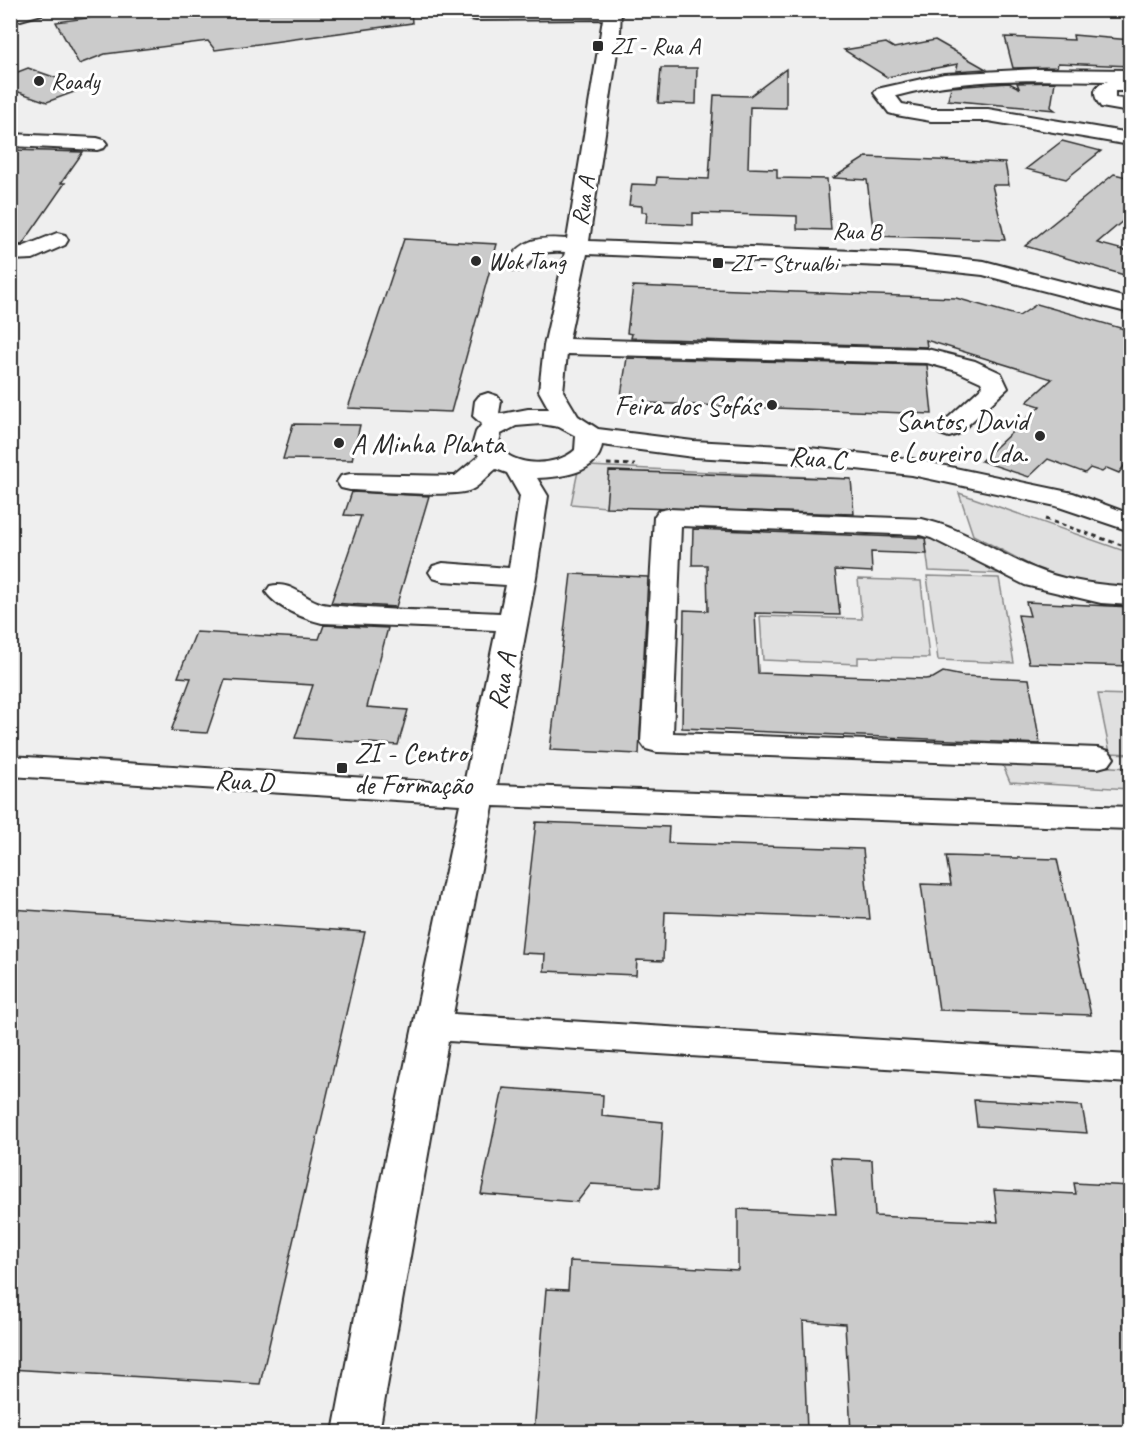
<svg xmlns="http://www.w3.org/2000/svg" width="1141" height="1443" font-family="Caveat,sans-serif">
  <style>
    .built { fill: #efefef }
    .green { fill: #e0e0e0; stroke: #868686; stroke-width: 1.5 }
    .building { fill: #cbcbcb; stroke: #2b2b2b; stroke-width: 1.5 }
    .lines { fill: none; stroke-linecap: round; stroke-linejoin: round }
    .minor-casing { stroke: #2b2b2b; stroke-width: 4 }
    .path { stroke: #2b2b2b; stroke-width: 3; stroke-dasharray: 4.5 4; stroke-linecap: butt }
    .minor { fill: #fff; fill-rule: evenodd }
    .poi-dot { fill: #2b2b2b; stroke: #fff; stroke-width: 2 }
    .labels { text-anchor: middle; stroke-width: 6; stroke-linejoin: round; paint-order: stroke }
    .far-poi-label { font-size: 24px; fill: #2b2b2b; stroke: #fff; text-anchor: start }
    .far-street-label { font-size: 24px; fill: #2b2b2b; stroke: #fff }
    .poi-label { font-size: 28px; fill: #2b2b2b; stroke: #fff; text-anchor: end }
    .street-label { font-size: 28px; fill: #2b2b2b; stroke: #fff }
  </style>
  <rect width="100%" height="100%" fill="#fff"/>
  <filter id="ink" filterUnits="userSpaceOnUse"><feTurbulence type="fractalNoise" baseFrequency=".0167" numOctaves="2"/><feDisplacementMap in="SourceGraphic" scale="12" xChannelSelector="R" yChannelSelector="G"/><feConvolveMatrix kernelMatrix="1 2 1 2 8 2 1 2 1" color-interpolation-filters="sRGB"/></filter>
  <g filter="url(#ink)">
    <!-- built -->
    <rect class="built" x="11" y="11" width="1119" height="1421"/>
    <!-- green -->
    <g class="green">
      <path d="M589,466l262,13 -241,-8 -4,36 -35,-3 7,-33z"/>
      <path d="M959,493l171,60v48l-83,-27 -74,-39z"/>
      <path d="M924,534l84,40 -79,-3z"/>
      <path d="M927,576l72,2 15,85 -76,-3z"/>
      <path d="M858,579l63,2 8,77 -71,-1v7l-95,-4 -3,-44 102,3z"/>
      <path d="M1098,694l32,1v59l-20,-1z"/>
      <path d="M1001,761l129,7v21l-120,-7z"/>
    </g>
    <!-- building -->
    <g class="building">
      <path d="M147,10h264l1,13 -197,27 -7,-9 -103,13 -26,10 -23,-42z"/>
      <path d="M1073,35l58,5v26l-73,-3 -1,4 -44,1 -8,-31 69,3z"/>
      <path d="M935,40l51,29 -30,2 2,-7 -71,13 -43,-27 42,-7 8,5z"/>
      <path d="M28,68l57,20 -38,14 -37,-13v-14z"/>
      <path d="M661,68h36l-1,36 -38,-1z"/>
      <path d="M786,69v39l-36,-1 -2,61 29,1v9l50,1 4,51 -34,-1v-13l-104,-3v12l-47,-2 1,-11h-5v-6l-13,-1 3,-21 24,1 1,-8 52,2 5,-84 36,1z"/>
      <path d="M1055,82l-4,25 4,3 -107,-10 3,-13 58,-4 10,5 -2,-5z"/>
      <path d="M1062,141l39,10 -35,28 -40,-10z"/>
      <path d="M10,150l73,2 -22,31h4l-43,62 -12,-1z"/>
      <path d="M866,157l139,6 4,22h-17l13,55 -131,-4 -7,-56 -34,-2z"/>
      <path d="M1114,174l17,4v36l-34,29 34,9v25l-106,-31z"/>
      <path d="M404,239l93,5 -46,168 -103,-4z"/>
      <path d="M633,286l323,12 63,18 18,-12 94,27v138l-7,-3 -5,7 -12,-5 -5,4 -12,-4 -5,5 -37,-14 -19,18 -48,-16 59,-55 -13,-4 25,-23 -126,-39 1,7 -296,-9 1,-4 -5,-1z"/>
      <path d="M627,358l300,7 5,49 -312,-12z"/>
      <path d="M293,424l67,1 -8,35 -69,-1z"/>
      <path d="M609,471l242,8 3,35 -248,-7z"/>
      <path d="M352,492l77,4 -33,111 -65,-4 30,-87 -17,-1z"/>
      <path d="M693,529l232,9 2,16 -56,-2 1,20 -37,-2 5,45 -85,-2 3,60 167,6 8,-1 10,-6 20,4 66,3 11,65 -358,-16 2,-118 24,1 -1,-46h-15z"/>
      <path d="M571,574l77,3 -9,177 -89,-4z"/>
      <path d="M1026,602l105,5v59l-102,-3 -11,-48 12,1z"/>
      <path d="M324,625l64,3 -21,79 41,3 -10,35 -103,-7 18,-53 -88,-5 -18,53 -36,-2 20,-53 -13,-1 18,-45 123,7z"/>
      <path d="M536,822l133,5 -1,16 195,6 7,70 -205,-7 -2,49 -26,-1 -1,15 -92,-4 1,-17 -24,-1z"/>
      <path d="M946,856l111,3 34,156 -152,-5 -18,-126 30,1z"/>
      <path d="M10,909l355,23 -105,452 -250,-15z"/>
      <path d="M503,1088l100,7 -1,21 61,6 -4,66 -68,-4 -14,18 -96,-8z"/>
      <path d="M974,1100l108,6 5,27 -110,-7z"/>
      <path d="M831,1158l41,2 3,56 123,6 -4,-32 82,4 -2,-11 57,3v246h-280l-6,-108 -42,-3 4,111h-273l12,-143 22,1 2,-29 168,9v-61l98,5z"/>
    </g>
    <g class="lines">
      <!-- minor casing -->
      <g class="minor-casing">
        <g id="minor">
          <path d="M16,10h28l-2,4 -32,9v-11z"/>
          <path d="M621,10l-1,22 -31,209 318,12 77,8 146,38v14l-147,-38 -76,-8 -320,-13 -18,85 358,10 48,12 26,12 7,15 -50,46 -9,3 -9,-3 -4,-5 47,-43 -2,-4 -24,-11 -30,-8 -360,-9 -4,37 15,25 20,13 95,12 107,6 112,12 161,34 57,21v17l-74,-25 -144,-31 -112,-12 -107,-6 -91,-12c-4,29 -42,32 -65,33l11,18 -12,81 -39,208 633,22v22l-637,-23 -40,208 677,41v28l-682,-42 -69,391h-46l52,-273 75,-355 -450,-28v-20l454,28 32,-154 -174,-7c-19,-5 -45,-15 -56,-31l4,-6c24,-6 36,17 59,19 56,6 114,5 171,8l6,-28 -63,-4 -10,-3 -4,-6 4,-6 10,-3 66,5 11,-72 -13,-23 -11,-4c-8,6 -16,17 -25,21 -17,8 -98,1 -121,0l-9,-2 -4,-6 4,-6 9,-2 105,2 24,-20 -7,-10 4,-14 6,-8 -9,-8 2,-15 4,-5 9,-3 9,3 4,5 -2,12 3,1 26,-5h21l-10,-18 5,-45 21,-94c-20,-1 -29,0 -40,17l-8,2 -8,-2 -3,-5c17,-26 32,-27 61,-25l36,-220 -127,1 -6,-1 -3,-4 6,-5zM541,424l18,3 17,9 -1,14c-19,17 -60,18 -77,-4l3,-12 15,-8z"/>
          <path d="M1037,69l93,1v21h-15v7l15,2v12l-29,-5c-9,-13 -9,-21 7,-26 -71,-1 -143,-4 -212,15l6,8 29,5h57l142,24v12l-142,-24h-57l-35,-6 -7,-2 -15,-20 3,-4 67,-15z"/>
          <path d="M10,134l87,4 7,2 3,4 -3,4 -7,2 -87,-4z"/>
          <path d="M57,233l8,2 3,5 -3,5 -32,14 -23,1v-14l12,1z"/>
          <path d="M668,509l254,10c47,11 79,38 122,53 27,10 58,13 86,15v18l-29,-2 -76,-18 -94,-47 -10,-3 -240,-9 -8,207 425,15 11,3 5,7 -5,7 -11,3 -441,-16 -11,-3 -5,-7 13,-225 4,-6z"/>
        </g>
      </g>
      <!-- path -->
      <g class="path">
        <path d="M607,464l28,1"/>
        <path d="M1045,519l85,29"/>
      </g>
      <!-- minor -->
      <use href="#minor" class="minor"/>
    </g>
  </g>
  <!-- markers -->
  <g class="poi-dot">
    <rect x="592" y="40" width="12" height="12" rx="3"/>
    <circle cx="39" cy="81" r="6"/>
    <circle cx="476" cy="261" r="6"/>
    <rect x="712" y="257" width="12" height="12" rx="3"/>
    <circle cx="772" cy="405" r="6"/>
    <circle cx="1040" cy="436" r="6"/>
    <circle cx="339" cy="443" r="6"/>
    <rect x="336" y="762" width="12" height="12" rx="3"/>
  </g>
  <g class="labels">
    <!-- far-poi labels -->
    <g class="far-poi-label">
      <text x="610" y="54">ZI - Rua A</text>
      <text x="51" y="89">Roady</text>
      <text x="488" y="269">Wok Tang</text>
      <text x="730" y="271">ZI - Strualbi</text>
    </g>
    <!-- far-street labels -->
    <g class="far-street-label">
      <text transform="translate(583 201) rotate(-81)" y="8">Rua A</text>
      <text transform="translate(857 231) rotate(2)" y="8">Rua B</text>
    </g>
    <!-- poi labels -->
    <g class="poi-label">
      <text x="760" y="415">Feira dos Sofás</text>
      <text x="1028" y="430">Santos, David<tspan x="1028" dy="32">e Loureiro Lda.</tspan></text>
      <text x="351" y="453" text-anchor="start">A Minha Planta</text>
      <text x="354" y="762" text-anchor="start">ZI - Centro<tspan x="354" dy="32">de Formação</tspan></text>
    </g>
    <!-- street labels -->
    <g class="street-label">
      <text transform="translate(817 457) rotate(5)" y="10">Rua C</text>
      <text transform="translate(501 681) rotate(-79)" y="10">Rua A</text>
      <text transform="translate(244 780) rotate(3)" y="10">Rua D</text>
    </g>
  </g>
  <!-- margin -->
  <rect width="1141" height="1443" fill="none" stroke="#fff" stroke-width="36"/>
  <rect x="18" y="18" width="1105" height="1407" fill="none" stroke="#2b2b2b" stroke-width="2" filter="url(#ink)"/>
</svg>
